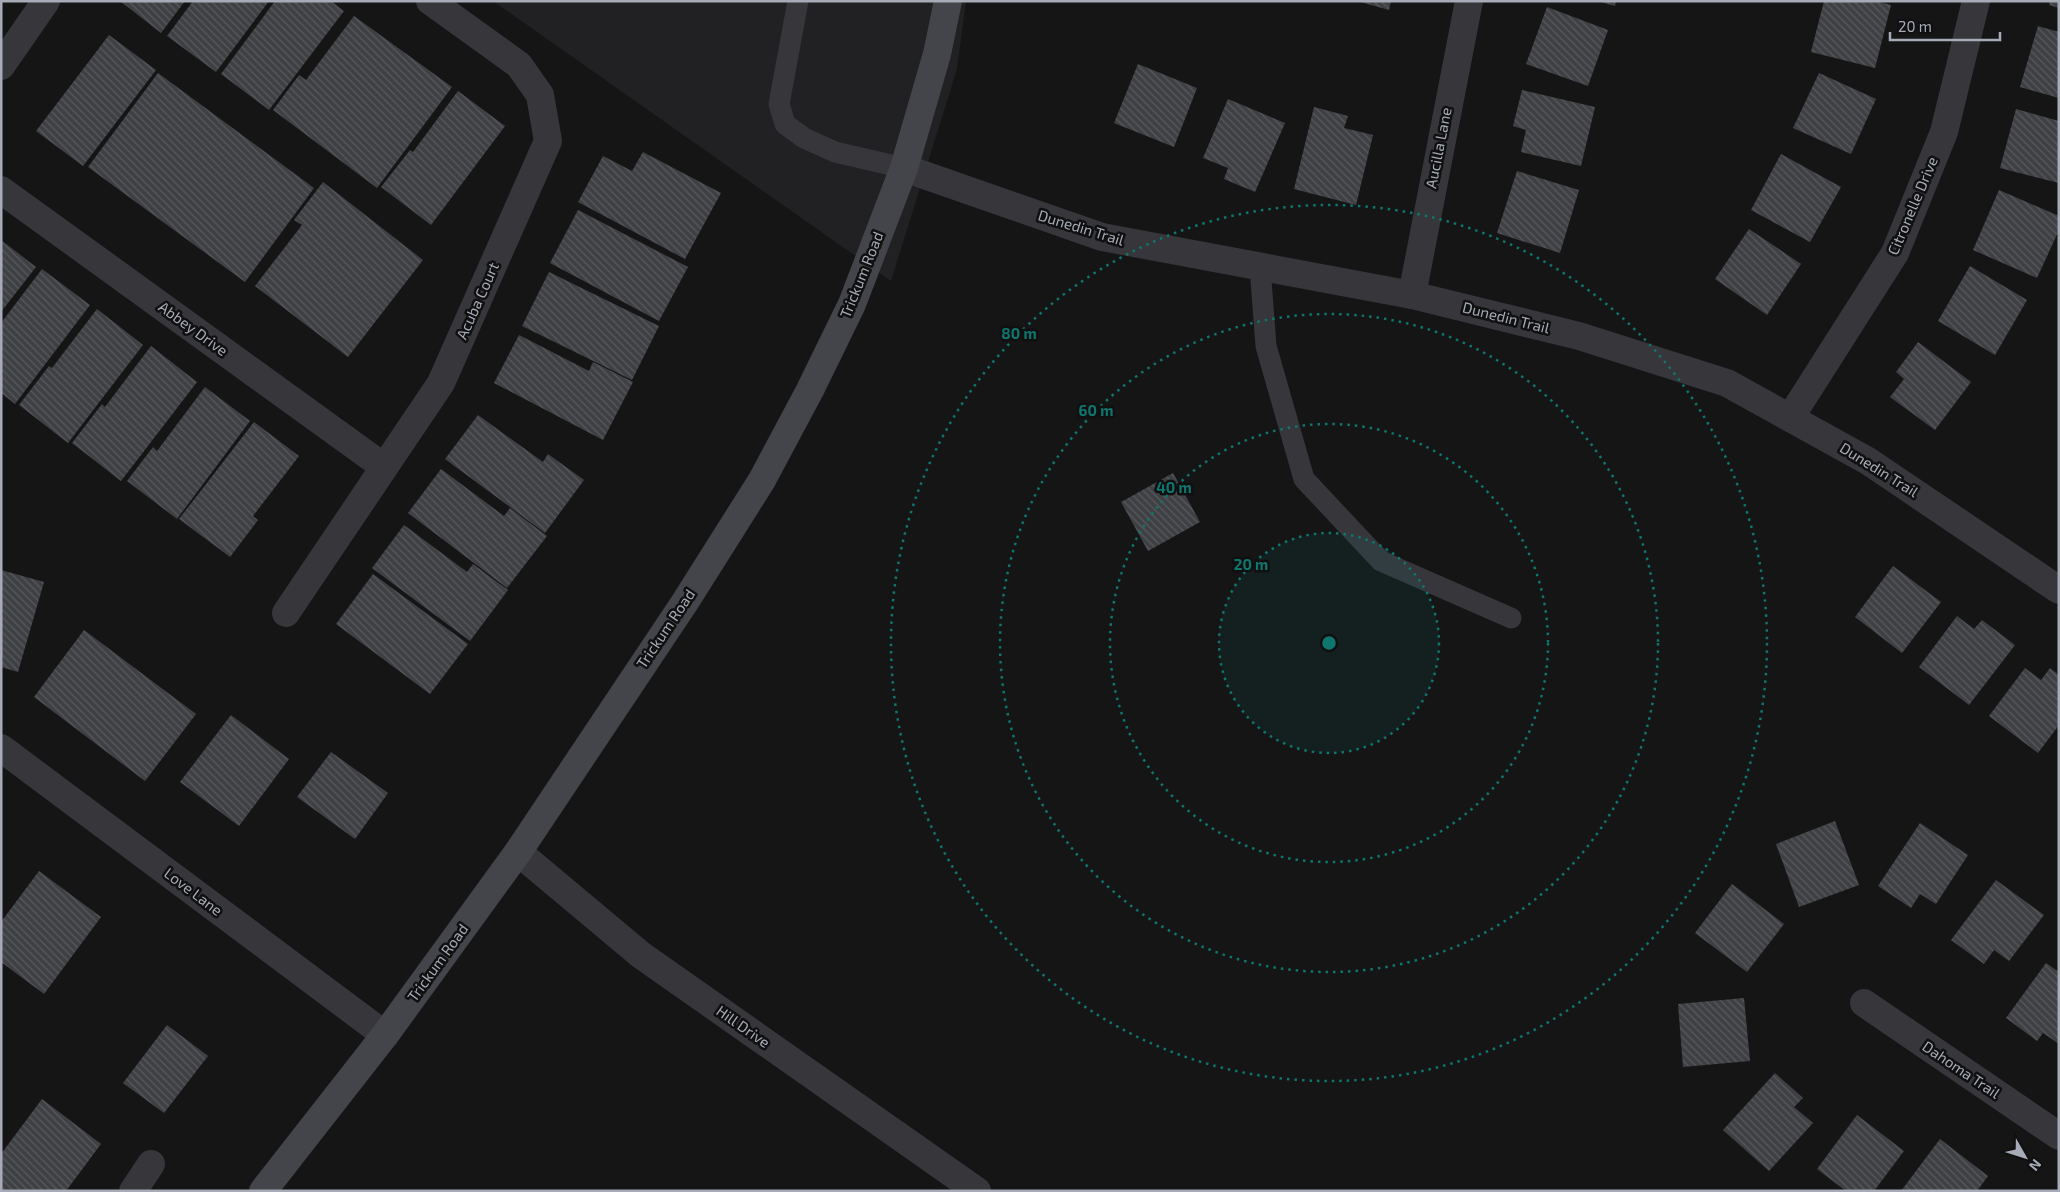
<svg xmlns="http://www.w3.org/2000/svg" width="2060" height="1192" font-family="'Exo 2',sans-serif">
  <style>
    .built { fill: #212123 }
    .building { fill: url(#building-back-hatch) }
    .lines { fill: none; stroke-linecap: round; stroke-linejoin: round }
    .lane { stroke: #36363b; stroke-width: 21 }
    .street { stroke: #36363b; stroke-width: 28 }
    .secondary { stroke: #44454b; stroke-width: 28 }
    .ring { fill: none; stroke: #0f766e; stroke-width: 2.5; stroke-dasharray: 2.5 5 }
    .labels { text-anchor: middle; stroke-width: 5; stroke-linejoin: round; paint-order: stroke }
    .street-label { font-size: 15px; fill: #a6abb7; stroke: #101011 }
    .centre { fill: #0f766e; stroke: #101011; stroke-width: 2.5 }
    .ring-label { font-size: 15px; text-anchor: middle; font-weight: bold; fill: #0f766e; stroke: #101011; stroke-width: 5; stroke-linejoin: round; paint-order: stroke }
  </style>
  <defs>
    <pattern id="building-back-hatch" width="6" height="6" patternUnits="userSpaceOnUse" patternTransform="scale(1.25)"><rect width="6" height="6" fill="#3f4043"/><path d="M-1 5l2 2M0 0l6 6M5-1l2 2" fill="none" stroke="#58595c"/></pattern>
  </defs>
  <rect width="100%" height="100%" fill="#151516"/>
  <!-- built -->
  <path class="built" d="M493,1h473l-9,68 -66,212z"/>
  <!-- building -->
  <g class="building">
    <path d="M120,1h65l-24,32z"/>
    <path d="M193,1h76l-53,71 -49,-36z"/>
    <path d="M275,1h56l13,10 -75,99 -48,-36z"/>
    <path d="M1357,1h34l-2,9z"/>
    <path d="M1597,1h19l-1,5z"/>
    <path d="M1824,1h52l15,4 -16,63 -64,-16z"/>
    <path d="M2050,1h9v7l-10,-3z"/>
    <path d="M1547,7l61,23 -20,56 -62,-22z"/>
    <path d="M354,16l98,71 -75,101 -104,-78 26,-35 7,5z"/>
    <path d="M2038,26l21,6v66l-39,-11z"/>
    <path d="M109,35l47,35 -73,96 -47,-35z"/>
    <path d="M1138,64l59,24 -23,59 -60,-24z"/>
    <path d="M158,73l156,115 -69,94 -157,-115z"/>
    <path d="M1819,73l57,26 -25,55 -58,-26z"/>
    <path d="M1522,90l73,17 -14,59 -60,-14 5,-22 -13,-4z"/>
    <path d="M458,91l47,35 -74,99 -50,-38 29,-37 3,2z"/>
    <path d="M1228,99l57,24 -30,69 -31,-13 4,-11 -25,-10z"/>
    <path d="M1314,107l34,9 -4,12 29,7 -17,70 -62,-16z"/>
    <path d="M2016,109l43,12v62l-59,-15z"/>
    <path d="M643,152l78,41 -36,66 -107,-57 25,-46 29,15z"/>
    <path d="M1781,154l60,33 -31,55 -59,-32z"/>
    <path d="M1517,171l62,19 -19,63 -63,-20z"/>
    <path d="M323,182l100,78 -75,97 -93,-71 47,-61 -8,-5z"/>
    <path d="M1999,190l60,26v14l-22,48 -64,-28z"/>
    <path d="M578,210l110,57 -29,54 -109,-58z"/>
    <path d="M1749,229l52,35 -34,51 -52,-36z"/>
    <path d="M1,240l35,27 -35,45z"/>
    <path d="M1970,266l57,34 -32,55 -57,-34z"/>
    <path d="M42,269l48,36 -75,99 -14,-11v-70z"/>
    <path d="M549,272l110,54 -27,54 -110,-54z"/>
    <path d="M97,309l46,36 -75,98 -49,-38 30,-39 3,2z"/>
    <path d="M519,335l70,36 4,-9 40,20 -30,58 -109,-57z"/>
    <path d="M1918,342l53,40 -36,48 -45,-33 14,-18 -8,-7z"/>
    <path d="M151,346l46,36 -76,99 -49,-38 30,-39 3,3z"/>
    <path d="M205,387l45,34 -73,98 -50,-38 26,-34 4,4z"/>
    <path d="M478,415l65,47 5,-8 36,26 -39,53 -100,-74z"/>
    <path d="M254,422l45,34 -46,60 5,4 -28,37 -51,-38z"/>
    <path d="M441,469l63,47 6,-8 37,28 -40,52 -99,-75z"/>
    <path d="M1173,473l27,49 -52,29 -27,-49z"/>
    <path d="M404,525l63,47 6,-8 35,26 -38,51 -98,-73z"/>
    <path d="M1893,566l48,36 -39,51 -47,-36z"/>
    <path d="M1,570l43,12 -26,90 -17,-5z"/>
    <path d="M373,574l95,70 -38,50 -94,-70z"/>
    <path d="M1957,616l17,13 8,-9 33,25 -46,60 -50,-38z"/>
    <path d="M84,630l112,84 -51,67 -111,-84z"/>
    <path d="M2025,668l16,12 9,-12 9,7v50l-21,28 -49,-37z"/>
    <path d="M231,715l58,44 -50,67 -59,-44z"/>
    <path d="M331,752l57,41 -33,46 -58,-42z"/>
    <path d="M1835,821l24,64 -60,22 -23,-63z"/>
    <path d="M1920,823l48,32 -32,49 -16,-10 -9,14 -33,-22z"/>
    <path d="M39,871l62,46 -57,77 -43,-32v-40z"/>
    <path d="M1996,880l48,35 -35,46 -15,-11 -10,14 -33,-24z"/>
    <path d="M1732,884l52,40 -37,48 -52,-39z"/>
    <path d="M2046,963l13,9v72l-16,-11 -6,8 -31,-23z"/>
    <path d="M1744,998l6,63 -67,6 -5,-63z"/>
    <path d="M167,1025l41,31 -44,57 -41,-30z"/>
    <path d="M1775,1073l28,25 -9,9 19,16 -44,48 -46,-41z"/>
    <path d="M42,1099l59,45 -35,47h-65v-37z"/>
    <path d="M1857,1115l47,36 -30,40h-28l-29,-22z"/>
    <path d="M1940,1139l48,37 -11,15h-76z"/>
  </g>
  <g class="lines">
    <!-- lane -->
    <g class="lane">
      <path d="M798,1l-19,103 6,20 19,14 31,14 69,16"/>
      <path d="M1260,267l6,79 38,133 77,82 130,57"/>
    </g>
    <!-- street -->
    <g class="street">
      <path d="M1,66l45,-65"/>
      <path d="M904,168l198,69 310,58 167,41 148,47 141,78 191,129"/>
      <path d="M1,190l383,277"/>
      <path d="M1412,295l57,-294"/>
      <path d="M1790,418l105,-165 49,-121 32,-131"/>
      <path d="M286,613l155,-230 107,-242 -8,-46 -21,-30 -89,-64"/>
      <path d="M1,748l384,287"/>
      <path d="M518,852l123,103 336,236"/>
      <path d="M1864,1003l195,133"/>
      <path d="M133,1191l18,-27"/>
    </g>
    <!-- secondary -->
    <path class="secondary" d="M263,1191l122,-156 133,-183 167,-250 77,-122 48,-90 42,-86 52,-136 33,-114 11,-53"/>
  </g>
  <!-- distance rings -->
  <circle cx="1329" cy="643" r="110" fill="#0f766e" fill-opacity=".12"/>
  <g class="ring">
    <circle cx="1329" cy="643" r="110"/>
    <circle cx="1329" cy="643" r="219"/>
    <circle cx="1329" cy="643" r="329"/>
    <circle cx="1329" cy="643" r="438"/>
  </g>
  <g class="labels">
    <!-- street labels -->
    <g class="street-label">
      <text transform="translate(1439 148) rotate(-79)" y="5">Aucilla Lane</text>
      <text transform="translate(1913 206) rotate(-67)" y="5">Citronelle Drive</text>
      <text transform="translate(1081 228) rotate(17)" y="5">Dunedin Trail</text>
      <text transform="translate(862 275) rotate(-68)" y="5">Trickum Road</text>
      <text transform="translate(478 301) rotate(-66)" y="5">Acuba Court</text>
      <text transform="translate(1506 318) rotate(14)" y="5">Dunedin Trail</text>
      <text transform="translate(193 329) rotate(36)" y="5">Abbey Drive</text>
      <text transform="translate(1879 470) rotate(32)" y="5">Dunedin Trail</text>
      <text transform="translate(666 629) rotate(-56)" y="5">Trickum Road</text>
      <text transform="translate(193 892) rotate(37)" y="5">Love Lane</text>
      <text transform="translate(438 963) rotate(-54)" y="5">Trickum Road</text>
      <text transform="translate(743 1027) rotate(35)" y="5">Hill Drive</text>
      <text transform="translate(1961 1070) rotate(34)" y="5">Dahoma Trail</text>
    </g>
  </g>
  <circle cx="1329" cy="643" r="8" class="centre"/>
  <g class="ring-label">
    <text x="1019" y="339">80 m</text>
    <text x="1096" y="416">60 m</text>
    <text x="1174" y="493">40 m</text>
    <text x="1251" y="570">20 m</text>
  </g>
  <!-- border -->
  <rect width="2060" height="1192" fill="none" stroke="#a6abb7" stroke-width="5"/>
  <!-- north arrow -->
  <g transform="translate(2025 1157) rotate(129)" stroke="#101011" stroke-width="4" paint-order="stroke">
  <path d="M0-4L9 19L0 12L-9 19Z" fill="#a6abb7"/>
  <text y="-8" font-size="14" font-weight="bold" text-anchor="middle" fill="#a6abb7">N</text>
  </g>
  <!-- scale -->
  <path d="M1890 32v8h110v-8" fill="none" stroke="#a6abb7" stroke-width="2.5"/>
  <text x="1898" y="32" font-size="15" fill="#a6abb7" stroke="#101011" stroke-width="4" paint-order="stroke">20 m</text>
</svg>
